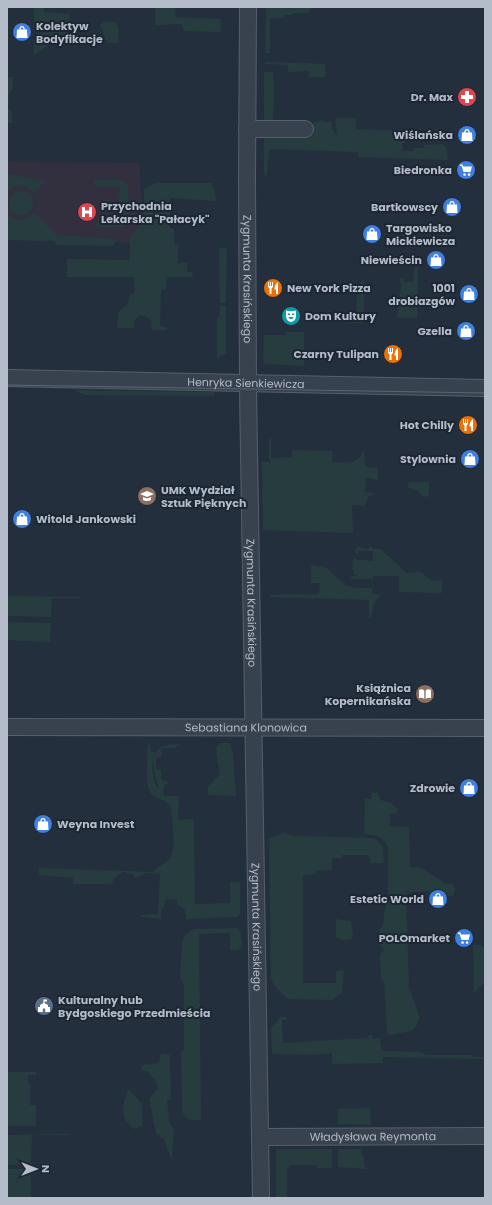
<svg xmlns="http://www.w3.org/2000/svg" width="492" height="1205" font-family="Poppins,sans-serif">
  <style>
    .medical { fill: #32303f }
    .green { fill: #263c3f }
    .lines { fill: none; stroke-linecap: round; stroke-linejoin: round }
    .minor-casing { stroke: #565f6c; stroke-width: 18 }
    .minor { stroke: #38414e; stroke-width: 16 }
    .tram { stroke: #5a6575; stroke-width: 1 }
    .labels { text-anchor: middle; stroke-width: 4; stroke-linejoin: round; paint-order: stroke }
    .poi-label { font-size: 11px; font-weight: bold; fill: #b4bcc9; stroke: #1d2633; text-anchor: end }
    .street-label { font-size: 11px; fill: #b4bcc9; stroke: #1d2633 }
  </style>
  <rect width="100%" height="100%" fill="#242f3e"/>
  <!-- medical -->
  <path class="medical" d="M7,162l132,1 4,60 -3,20 -133,-3z"/>
  <!-- green -->
  <g class="green">
    <path d="M36,7h7l1,5 25,2 3,14 -36,1v-7h-2v-13z"/>
    <path d="M155,7h20l1,10 45,2 -1,13 -37,-1 -1,-7 -27,1z"/>
    <path d="M266,7h47l-5,6h-14l-2,2h-8l-1,3h-13v35h-5z"/>
    <path d="M104,22h12l3,9 -1,12h-11l-7,-18z"/>
    <path d="M69,31l-35,24v-15l2,-1v-6z"/>
    <path d="M265,62l60,2 1,13h-17v-6l-21,1v-7l-23,-1z"/>
    <path d="M264,72h9l1,17 -1,31h-9z"/>
    <path d="M7,77h6v12l-4,6 -1,13 4,5v10h-5z"/>
    <path d="M335,118h21v11l50,2v10l-4,3 1,7h11l1,-3h9v-3l19,-1 4,5 1,11 -90,-3v-5l-89,-3 -2,27 -3,-1v-41l60,-14v2h8v7h2v4l3,1z"/>
    <path d="M7,174l39,7 -12,11c-8,-8 -19,-9 -27,0z"/>
    <path d="M94,180h23l11,4 1,34 -3,6 -8,4 -22,-1v-3h21l3,-37 -25,-1z"/>
    <path d="M156,183h56l5,18 -47,-3v30l4,1v15l4,1v18h9v9h5l1,5h-26l-1,12 -5,1 -1,36 7,1v3h-15l-1,-10 -10,-5 -7,6v7h-17l1,-16 9,-7 3,-11 5,-1 -1,-16h-67v-18l63,1v-24c16,-13 14,-28 14,-47z"/>
    <circle cx="21" cy="203" r="12"/>
    <path d="M35,213l21,22 60,4 -3,7 -57,-1 -1,-4 -48,-1v-26c9,9 19,8 28,-1z"/>
    <path d="M227,247l-1,56h-6l-1,-54z"/>
    <path d="M414,267h4l-1,51h-20l4,-32 -2,-6 5,-2v4h9z"/>
    <path d="M364,279v40l-1,4h-14c14,-10 2,-31 15,-44z"/>
    <path d="M220,306h6v47l-9,5v-39l2,-1z"/>
    <path d="M286,332h18v34l-39,-2 -2,-4 1,-25h22z"/>
    <path d="M74,390l140,2v4l-130,-1z"/>
    <path d="M269,438l2,1v19l21,-1v-7l41,1 -1,11c15,1 25,3 32,-12l1,17 13,1v12l-12,-2 -1,14 10,1 -7,4 -3,9 -13,-1 1,28 -90,-3 -1,-68h9l-2,-3z"/>
    <path d="M409,482h20v14l-5,1 -7,-7 -10,-3z"/>
    <path d="M358,546l8,3 6,-3v3h9l25,24 15,-1 11,9 10,-1v13l-43,-1v-16h-26l-1,18h8l-2,5 -3,1 -4,17 -2,1v-18l-98,-3 -1,-2 49,-1 1,-11h-9v-18l16,3 18,17 11,3h16v-9h-21v-2l6,-2 -5,-1 2,-3 -2,-2 1,-10 20,2v-10h-15v3l-2,-1 -1,-3z"/>
    <path d="M7,596l74,1v1h-29l-1,19 -44,-1z"/>
    <path d="M7,622l44,1 -1,19 -43,-2z"/>
    <path d="M148,743h2l1,9h4c-4,11 -4,28 4,37 -3,-12 -11,-32 1,-41 5,-4 14,-3 19,-4l1,1h-3l-1,3h-14l-1,9 -5,1v11l5,1v10l6,1 1,2 -1,2 -2,-1 -2,6 1,6h15l-1,24 16,-1 1,85 35,-1v-21h8l2,1v31l-2,3 -52,2 -1,-9 -8,-6v-5l-12,1 -1,8 -3,1v10l-19,-2 -2,-2 18,-1 2,-40 -14,-1 -11,5 -2,-4 -10,-2 -9,6 -1,4 -3,2h-37v-6l-34,-3v-7l114,4c3,-5 14,-9 18,-15 5,-8 1,-39 0,-49 -4,-9 -11,-8 -18,-12 -10,-8 -5,-41 -5,-53z"/>
    <path d="M222,743h8l3,9 3,44 -28,-1v-9l12,-12c-1,-9 -5,-19 -3,-28z"/>
    <path d="M378,792l2,8 9,2 8,6v5l-7,1v12l19,1 1,40 11,1 24,15 7,1 4,7h-2v5h-9l-7,-6 -32,3 3,95 10,27v5l-3,7 -5,4 -21,4 -3,-2 -3,-52 -3,-1 -1,-25 4,-5 -6,-9 1,-9 5,-10v-9l4,-16v-49c-4,-12 -12,-13 -24,-14l1,-35h6l1,-6z"/>
    <path d="M283,833l11,3 80,2 9,8 1,17h-13l-2,-8h-27v3h-10v12l-16,1v3l-13,1v108h33v-12l8,-1 -2,22 -10,8 -44,-1 -10,-9 -7,-10 -2,-141z"/>
    <path d="M336,919l15,2 2,14 -2,4 -10,1 -1,-2h-4z"/>
    <path d="M238,928l3,4 1,14 -4,4h-8v-17l-31,1 2,186c-9,0 -16,1 -19,-8l-1,-59 3,-4v-63l-4,-10 2,-34 2,-6 9,-7z"/>
    <path d="M473,945h8l3,3v34l-10,12z"/>
    <path d="M281,1017h6v3h-5l1,23 85,-5v-2l4,-1 1,4 7,-1 2,13 38,1 7,3h46v2h11v2l-101,-2v6l-51,1v-11l-20,2 -40,-1 -1,-27z"/>
    <path d="M161,1054l9,1 1,45h-4l2,21 5,9 -2,31 -8,-22 -8,-6 -7,-34 9,-11 -4,-9 -7,-8 -6,-1 1,-5 17,-2z"/>
    <path d="M7,1072h29v3h-8v9h2v21h6v21h-29z"/>
    <path d="M129,1089l13,15 1,22 -9,3c-15,-11 -12,-25 -5,-40z"/>
    <path d="M370,1108l1,17 -33,-1v-15z"/>
    <path d="M69,1134v1h-37l-1,29 -24,1v-30z"/>
    <path d="M276,1149h56v19h-15v-3h-27l-3,5v28h-11z"/>
    <path d="M338,1149h23l5,20 -28,-2z"/>
    <rect x="7" y="1169" width="24" height="29"/>
  </g>
  <g class="lines">
    <!-- minor casing -->
    <g class="minor-casing">
      <g id="minor">
        <path id="s1" d="M248,7l-1,172 1,210 13,809"/>
        <path d="M247,129h58"/>
        <path id="s2" d="M7,378l478,10"/>
        <path id="s3" d="M7,727l478,1"/>
        <path id="s4" d="M261,1137l224,-1"/>
      </g>
    </g>
    <!-- minor -->
    <use href="#minor" class="minor"/>
    <!-- tram -->
    <path class="tram" d="M7,385l478,8"/>
  </g>
  <!-- icons -->
  <defs>
    <g id="shop-disc" transform="scale(1)"><circle r="9.5" fill="#3f7fe0" stroke="#1d2633"/><path d="M-5-2.5h2.3a2.7 3.5 0 0 1 5.4 0H5L5.5 6h-11ZM-1.5-2.5h3a1.5 2.3 0 0 0-3 0Z" fill="#fff"/></g>
    <g id="pharmacy-disc" transform="scale(1)"><circle r="9.5" fill="#e0444e" stroke="#1d2633"/><path d="M-2-6h4v4h4v4h-4v4h-4v-4h-4v-4h4Z" fill="#fff"/></g>
    <g id="supermarket-disc" transform="scale(1)"><circle r="9.5" fill="#3f7fe0" stroke="#1d2633"/><path d="M-6-5.5h2.5l.6 2H6L4.5 2H-2.5L-4.4-4H-6ZM-1.5 3.2a1.3 1.3 0 1 0 .1 0ZM3 3.2a1.3 1.3 0 1 0 .1 0Z" fill="#fff"/></g>
    <g id="hospital-disc" transform="scale(1)"><circle r="9.5" fill="#e0444e" stroke="#1d2633"/><path d="M-5-5h3v3.5h4V-5h3V5h-3V1.5h-4V5h-3Z" fill="#fff"/></g>
    <g id="restaurant-disc" transform="scale(1)"><circle r="9.5" fill="#e8710a" stroke="#1d2633"/><path d="M-5-6h1v4h1v-4h1v4h1v-4h1v5L-1.5 .5V6h-2V.5L-5-1ZM5-6V6H3V1.5H1.5Q1.5-4 5-6Z" fill="#fff"/></g>
    <g id="theatre-disc" transform="scale(1)"><circle r="9.5" fill="#0f9aa8" stroke="#1d2633"/><path d="M-5-5.5Q0-4 5-5.5V0Q5 5 0 6Q-5 5-5 0ZM-3.3-2.5H-1v1.5H-3.3ZM1-2.5H3.3v1.5H1ZM-2.8 1Q0 5.5 2.8 1Z" fill="#fff"/></g>
    <g id="university-disc" transform="scale(1)"><circle r="9.5" fill="#8d6e63" stroke="#1d2633"/><path d="M0-5L7-2L0 1L-7-2ZM-4 1L0 2.5L4 1V4Q0 6-4 4Z" fill="#fff"/></g>
    <g id="library-disc" transform="scale(1)"><circle r="9.5" fill="#8d6e63" stroke="#1d2633"/><path d="M-6-4Q-3-5.5-.7-3.5V5Q-3 3-6 4ZM6-4Q3-5.5 .7-3.5V5Q3 3 6 4Z" fill="#fff"/></g>
    <g id="civic-disc" transform="scale(1)"><circle r="9.5" fill="#5c6f8a" stroke="#1d2633"/><path d="M-.6-6.5H3V-4.5H.6V-3L4-1V1h2V6H-6V1h2V-1L-.6-3ZM-1.2 2.5V6h2.4V2.5Z" fill="#fff"/></g>
  </defs>
  <g fill-rule="evenodd">
    <use href="#shop-disc" x="22" y="32"/>
    <use href="#pharmacy-disc" x="467" y="97"/>
    <use href="#shop-disc" x="467" y="135"/>
    <use href="#supermarket-disc" x="466" y="170"/>
    <use href="#shop-disc" x="452" y="207"/>
    <use href="#hospital-disc" x="87" y="212"/>
    <use href="#shop-disc" x="372" y="234"/>
    <use href="#shop-disc" x="436" y="260"/>
    <use href="#restaurant-disc" x="273" y="288"/>
    <use href="#shop-disc" x="469" y="294"/>
    <use href="#theatre-disc" x="291" y="316"/>
    <use href="#shop-disc" x="466" y="331"/>
    <use href="#restaurant-disc" x="393" y="354"/>
    <use href="#restaurant-disc" x="468" y="425"/>
    <use href="#shop-disc" x="470" y="459"/>
    <use href="#university-disc" x="147" y="496"/>
    <use href="#shop-disc" x="22" y="519"/>
    <use href="#library-disc" x="425" y="694"/>
    <use href="#shop-disc" x="469" y="788"/>
    <use href="#shop-disc" x="43" y="824"/>
    <use href="#shop-disc" x="438" y="899"/>
    <use href="#supermarket-disc" x="464" y="938"/>
    <use href="#civic-disc" x="44" y="1006"/>
  </g>
  <g class="labels">
    <!-- poi labels -->
    <g class="poi-label">
      <text x="36" y="30" text-anchor="start">Kolektyw<tspan x="36" dy="13">Bodyfikacje</tspan></text>
      <text x="453" y="101">Dr. Max</text>
      <text x="453" y="139">Wiślańska</text>
      <text x="452" y="174">Biedronka</text>
      <text x="101" y="210" text-anchor="start">Przychodnia<tspan x="101" dy="13">Lekarska "Pałacyk"</tspan></text>
      <text x="438" y="211">Bartkowscy</text>
      <text x="386" y="232" text-anchor="start">Targowisko<tspan x="386" dy="13">Mickiewicza</tspan></text>
      <text x="422" y="264">Niewieścin</text>
      <text x="287" y="292" text-anchor="start">New York Pizza</text>
      <text x="455" y="292">1001<tspan x="455" dy="13">drobiazgów</tspan></text>
      <text x="305" y="320" text-anchor="start">Dom Kultury</text>
      <text x="452" y="335">Gzella</text>
      <text x="379" y="358">Czarny Tulipan</text>
      <text x="454" y="429">Hot Chilly</text>
      <text x="456" y="463">Stylownia</text>
      <text x="161" y="494" text-anchor="start">UMK Wydział<tspan x="161" dy="13">Sztuk Pięknych</tspan></text>
      <text x="36" y="523" text-anchor="start">Witold Jankowski</text>
      <text x="411" y="692">Książnica<tspan x="411" dy="13">Kopernikańska</tspan></text>
      <text x="455" y="792">Zdrowie</text>
      <text x="57" y="828" text-anchor="start">Weyna Invest</text>
      <text x="424" y="903">Estetic World</text>
      <text x="450" y="942">POLOmarket</text>
      <text x="58" y="1004" text-anchor="start">Kulturalny hub<tspan x="58" dy="13">Bydgoskiego Przedmieścia</tspan></text>
    </g>
    <!-- street labels -->
    <g class="street-label">
      <text dy="4" stroke="none"><textPath href="#s1" startOffset="272">Zygmunta Krasińskiego</textPath></text>
      <text dy="4" stroke="none"><textPath href="#s2" startOffset="239">Henryka Sienkiewicza</textPath></text>
      <text dy="4" stroke="none"><textPath href="#s1" startOffset="596">Zygmunta Krasińskiego</textPath></text>
      <text dy="4" stroke="none"><textPath href="#s3" startOffset="239">Sebastiana Klonowica</textPath></text>
      <text dy="4" stroke="none"><textPath href="#s1" startOffset="920">Zygmunta Krasińskiego</textPath></text>
      <text dy="4" stroke="none"><textPath href="#s4" startOffset="112">Władysława Reymonta</textPath></text>
    </g>
  </g>
  <!-- border -->
  <rect width="492" height="1205" fill="none" stroke="#b4bcc9" stroke-width="16"/>
  <!-- north arrow -->
  <g transform="translate(36 1169) rotate(90)" stroke="#1d2633" stroke-width="3" paint-order="stroke">
  <path d="M0-3L7 15L0 10L-7 15Z" fill="#b4bcc9"/>
  <text y="-6" font-size="11" font-weight="bold" text-anchor="middle" fill="#b4bcc9">N</text>
  </g>
</svg>
